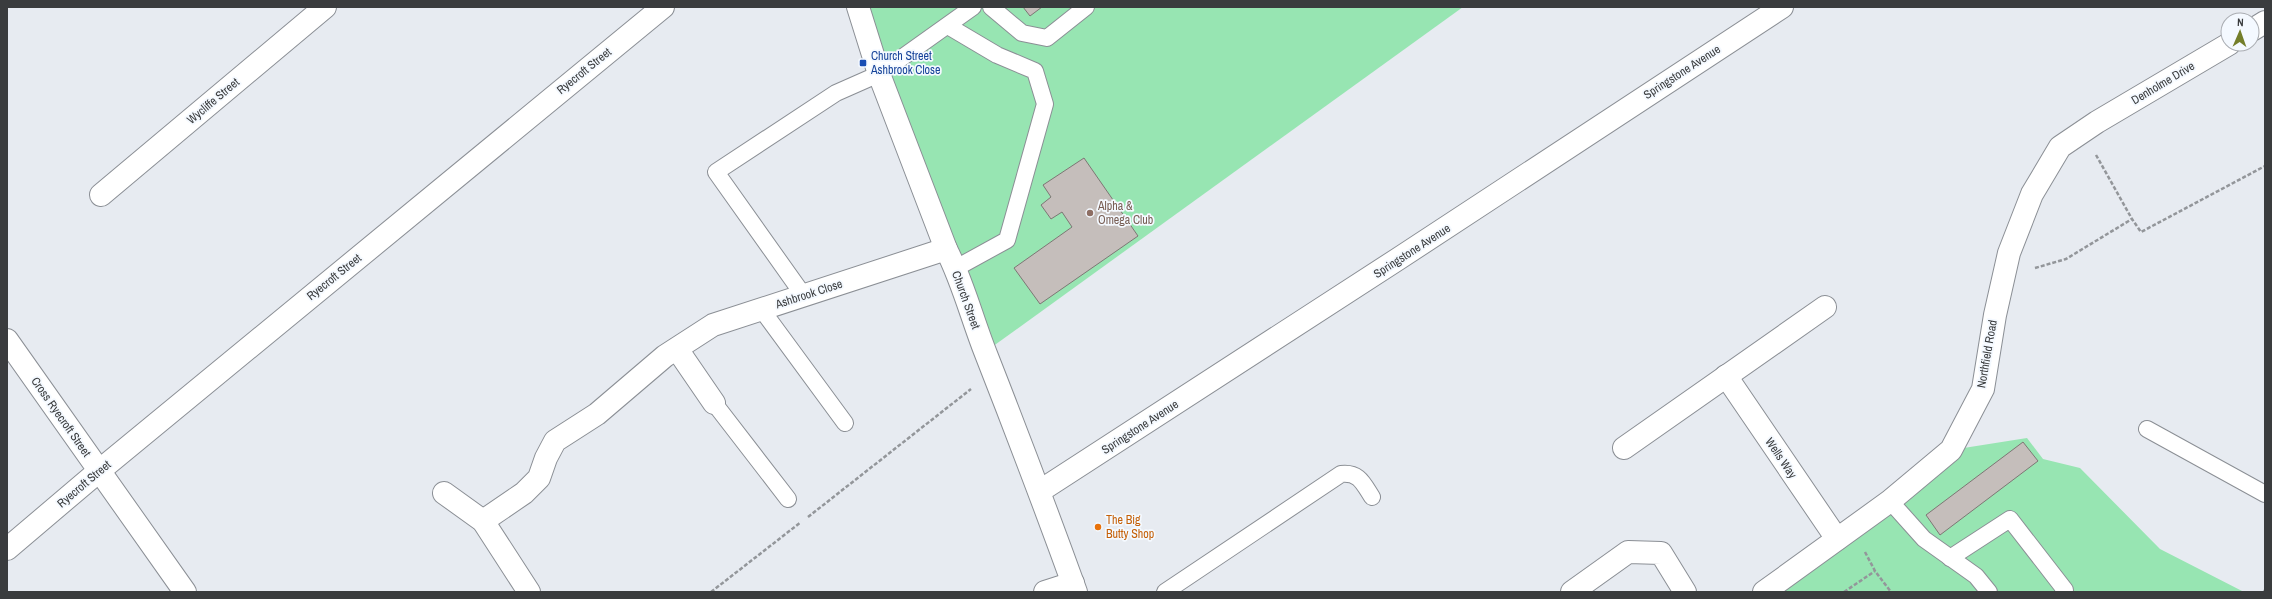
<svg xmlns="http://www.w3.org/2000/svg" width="2272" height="599" font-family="'Archivo Narrow',sans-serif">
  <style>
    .green { fill: #97e5b2 }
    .building { fill: #c5bebb; stroke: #7d7674 }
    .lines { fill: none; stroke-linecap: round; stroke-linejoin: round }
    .service-casing { stroke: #8b8f95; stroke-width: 18 }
    .minor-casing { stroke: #8b8f95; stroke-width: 24 }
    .tertiary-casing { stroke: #8b8f95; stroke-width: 24 }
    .path { stroke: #93969a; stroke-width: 2.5; stroke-dasharray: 4 2; stroke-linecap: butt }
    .service { stroke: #fff; stroke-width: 16 }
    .minor { stroke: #fff; stroke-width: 22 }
    .tertiary { stroke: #fff; stroke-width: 22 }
    .transit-dot { fill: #1a4fb4; stroke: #f4f9ff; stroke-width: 1.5 }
    .education-dot { fill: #8d6e63; stroke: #f4f9ff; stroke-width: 1.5 }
    .food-dot { fill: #e8710a; stroke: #f4f9ff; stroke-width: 1.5 }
    .labels { text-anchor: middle; stroke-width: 3.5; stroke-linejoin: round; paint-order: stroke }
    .transit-label { font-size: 12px; fill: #164399; stroke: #f4f9ff; text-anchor: start }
    .street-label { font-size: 12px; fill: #3a3c3e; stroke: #f4f9ff }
    .education-label { font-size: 12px; fill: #785e54; stroke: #f4f9ff; text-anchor: start }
    .food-label { font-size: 12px; fill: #c56008; stroke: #f4f9ff; text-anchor: start }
  </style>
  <rect width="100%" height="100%" fill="#e7ebf1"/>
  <!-- green -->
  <g class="green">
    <path d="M858,7h605l-478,345z"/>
    <path d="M2027,438l16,21 37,9 80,81 84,43h-480l187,-142z"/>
  </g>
  <!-- building -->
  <g class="building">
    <path d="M1023,7h19l-12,9z"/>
    <path d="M1084,158l54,78 -98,68 -26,-36 58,-41 -10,-15 -11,7 -10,-14 10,-8 -8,-12z"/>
    <path d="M2023,442l15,19 -98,74 -14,-20z"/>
  </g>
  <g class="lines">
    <!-- service casing -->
    <g class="service-casing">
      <g id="service">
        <path d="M991,7l31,26 25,5 39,-31"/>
        <path d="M948,26l49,29 38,16 10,33 -38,136 -51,28"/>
        <path d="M804,296l-88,-124 120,-79 43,-19 94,-67"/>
        <path d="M762,310l83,113"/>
        <path d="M714,403l74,96"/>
        <path d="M2147,429l118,65"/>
        <path d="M1890,501l34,38 52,37 13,16"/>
        <path d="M1950,558l60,-39 55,71 -2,2"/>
        <path d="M1165,592l176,-118c18,-2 22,9 31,23"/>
      </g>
    </g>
    <!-- minor casing -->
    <g class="minor-casing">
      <g id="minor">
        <path d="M2252,30l13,-8"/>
        <path d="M101,195l224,-188"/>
        <path d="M7,340l178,252"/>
        <path d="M677,349l37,54"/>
        <path d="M1726,376l111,163"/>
        <path d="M1624,448l201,-141"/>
        <path d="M1040,491l358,-232 384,-252"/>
        <path d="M444,493l39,28 46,71"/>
        <path d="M483,521l41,-28 15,-15 7,-20 9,-17 42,-27 68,-58 48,-31 233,-76"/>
        <path d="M7,549l92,-78 564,-464"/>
        <path d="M1045,592l28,-9"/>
        <path d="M1572,592l56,-40 33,1 24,39"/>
        <path d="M1764,592l126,-91 61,-51 32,-61 12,-74 14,-62 23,-59 28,-47 37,-25 132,-78"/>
      </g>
    </g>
    <!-- tertiary casing -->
    <g class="tertiary-casing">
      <path id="tertiary" d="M858,7l21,67 67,175c17,33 26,70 40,105 31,79 61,158 90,238"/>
    </g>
    <!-- path -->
    <g class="path">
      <path d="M2096,155l36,64"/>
      <path d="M2035,268l31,-9 66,-40 9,13 124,-66"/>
      <path d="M808,517l163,-128"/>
      <path d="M1865,552l10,19 16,21"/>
      <path d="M711,592l90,-70"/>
      <path d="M1844,592l31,-21"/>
      <path d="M2264,592l1,-2"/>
    </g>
    <!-- service -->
    <use href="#service" class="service"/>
    <!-- minor -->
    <use href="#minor" class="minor"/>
    <!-- tertiary -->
    <use href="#tertiary" class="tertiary"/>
  </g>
  <!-- markers -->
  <rect class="transit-dot" x="859" y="59" width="8" height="8" rx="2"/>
  <circle class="education-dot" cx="1090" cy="213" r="4"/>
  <circle class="food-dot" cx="1098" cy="527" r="4"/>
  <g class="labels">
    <!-- transit labels -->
    <g class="transit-label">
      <text x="871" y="60">Church Street<tspan x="871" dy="14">Ashbrook Close</tspan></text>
    </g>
    <!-- street labels -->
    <g class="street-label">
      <text transform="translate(584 71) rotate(-39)" y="4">Ryecroft Street</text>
      <text transform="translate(1682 72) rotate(-33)" y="4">Springstone Avenue</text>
      <text transform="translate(2163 83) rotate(-31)" y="4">Denholme Drive</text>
      <text transform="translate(213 101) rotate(-40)" y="4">Wycliffe Street</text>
      <text transform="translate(1412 251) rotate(-33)" y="4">Springstone Avenue</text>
      <text transform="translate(334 277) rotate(-39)" y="4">Ryecroft Street</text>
      <text transform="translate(809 294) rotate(-18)" y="4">Ashbrook Close</text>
      <text transform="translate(966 300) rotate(70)" y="4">Church Street</text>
      <text transform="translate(1987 354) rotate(-80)" y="4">Northfield Road</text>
      <text transform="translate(61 417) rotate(55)" y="4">Cross Ryecroft Street</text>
      <text transform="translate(1140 427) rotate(-33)" y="4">Springstone Avenue</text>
      <text transform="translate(1781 458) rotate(56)" y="4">Wells Way</text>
      <text transform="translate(84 484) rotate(-40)" y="4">Ryecroft Street</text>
    </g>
    <!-- education labels -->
    <g class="education-label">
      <text x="1098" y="210">Alpha &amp;<tspan x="1098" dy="14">Omega Club</tspan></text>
    </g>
    <!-- food labels -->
    <g class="food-label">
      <text x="1106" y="524">The Big<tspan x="1106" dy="14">Butty Shop</tspan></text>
    </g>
  </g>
  <!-- border -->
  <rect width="2272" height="599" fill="none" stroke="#3a3c3e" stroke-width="16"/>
  <!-- north arrow -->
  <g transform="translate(2240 32) rotate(2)"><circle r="19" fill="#f4f9ff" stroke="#aaadb2"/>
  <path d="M0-3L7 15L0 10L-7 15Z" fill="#737e2a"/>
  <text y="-6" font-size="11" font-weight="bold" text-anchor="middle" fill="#3a3c3e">N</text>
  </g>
</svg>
